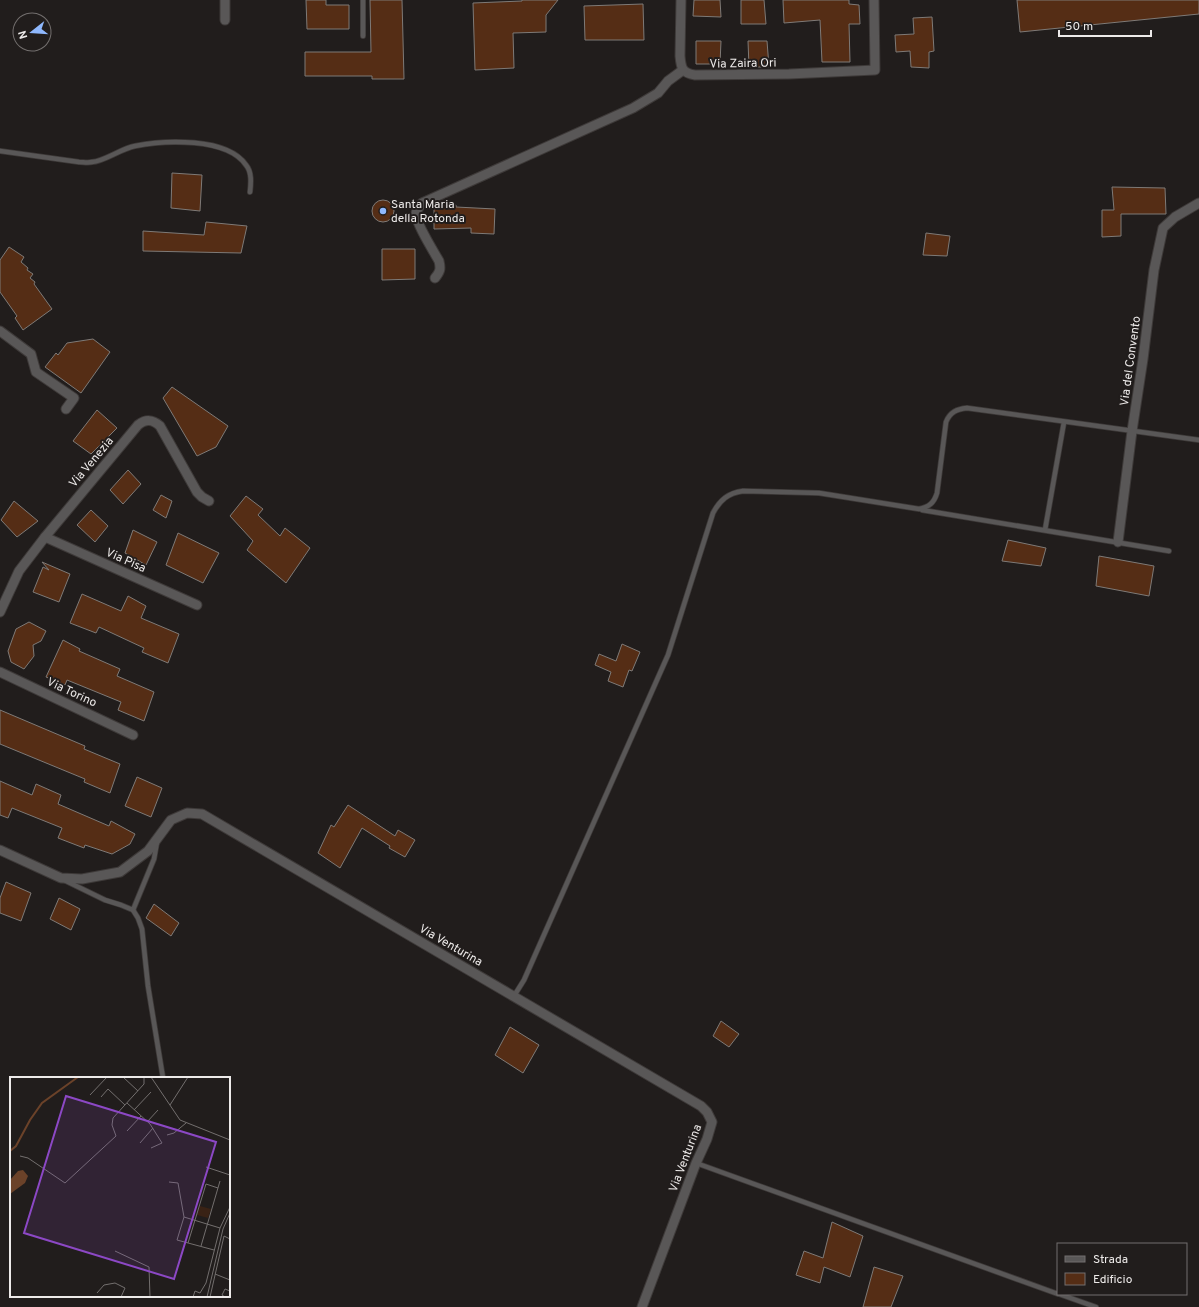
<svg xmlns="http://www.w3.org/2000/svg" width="1199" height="1307" font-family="Overpass,sans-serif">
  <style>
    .building { fill: #552d15; stroke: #7e7a77 }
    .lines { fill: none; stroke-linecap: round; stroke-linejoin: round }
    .service-casing { stroke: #3e3a39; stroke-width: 6 }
    .minor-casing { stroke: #3e3a39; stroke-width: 11 }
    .service { stroke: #595757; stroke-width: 4.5 }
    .minor { stroke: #595757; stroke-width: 9 }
    .poi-dot { fill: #8fb8fd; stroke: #211d1c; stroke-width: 1.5 }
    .labels { text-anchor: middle; stroke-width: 4; stroke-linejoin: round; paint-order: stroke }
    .street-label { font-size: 12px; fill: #edeae9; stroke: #211d1c }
    .poi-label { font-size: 12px; fill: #edeae9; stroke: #211d1c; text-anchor: start }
    .inset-river { fill: none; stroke: #6b4229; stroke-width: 2 }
    .inset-road { fill: none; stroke: #736f6e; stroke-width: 1 }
    .view { fill: #8c48c5; fill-opacity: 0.15; stroke: #8c48c5; stroke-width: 2 }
    .inset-edge { fill: none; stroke: #edeae9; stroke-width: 2 }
  </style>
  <rect width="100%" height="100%" fill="#211d1c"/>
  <!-- building -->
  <g class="building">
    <path d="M306,0h20v5h23v24h-42z"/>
    <path d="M370,0h32l2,79h-32v-3h-67v-24h66z"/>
    <path d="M522,0h36l-12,15v17l-33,1 1,35 -39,2 -2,-67 49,-2z"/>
    <path d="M694,0h26l1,17 -28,-1z"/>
    <path d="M741,0h23l2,24h-25z"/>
    <path d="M783,0h66v4l10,1 1,19h-11l1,38h-28l-2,-42 -36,3z"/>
    <path d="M1017,0h182v14l-179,18z"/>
    <path d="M643,4l1,36h-59l-1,-34z"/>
    <path d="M932,17l2,34 -5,1v16l-18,-1 -1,-16 -14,1 -1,-17 19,-1 -1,-16z"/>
    <path d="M696,41h25l-1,23h-24z"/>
    <path d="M748,41h19l2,26h-20z"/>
    <path d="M172,173l30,2 -2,36 -29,-3z"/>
    <path d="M1112,187l53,1 1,26h-45v22l-19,1v-27h12z"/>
    <circle cx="383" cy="211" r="11"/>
    <path d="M434,205h22v2l39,2 -1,25 -23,-1v-5l-37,1z"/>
    <path d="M206,222l41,4 -6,27 -98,-2v-20l61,4z"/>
    <path d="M926,233l24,3 -3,20 -24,-1z"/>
    <path d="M9,247l15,10 -3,5 7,6 -1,2 6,4 -3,4 5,4 -1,2 18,25 -29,21 -8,-12 2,-2 -17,-24v-32z"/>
    <path d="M382,249h33v30l-33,1z"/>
    <path d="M93,339l17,13 -29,41 -36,-26 11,-14 2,2 9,-12z"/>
    <path d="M172,387l56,39 -12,21 -19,9 -34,-58z"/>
    <path d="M97,410l20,18 -26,26 -18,-13z"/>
    <path d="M128,470l13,14 -18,20 -13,-14z"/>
    <path d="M161,495l11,6 -6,17 -13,-8z"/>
    <path d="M246,496l17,13 -5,6 22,21 5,-8 25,20 -24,35 -39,-33 6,-9 -23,-25z"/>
    <path d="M14,501l24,20 -21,16 -16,-17z"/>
    <path d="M91,510l17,16 -13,16 -18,-17z"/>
    <path d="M133,530l24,12 -11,23 -21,-12z"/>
    <path d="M178,533l41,20 -16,30 -37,-18z"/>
    <path d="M1008,540l38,8 -5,18 -39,-5z"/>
    <path d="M1099,556l55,10 -5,30 -53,-10z"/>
    <path d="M42,562l28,12 -11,28 -26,-10 10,-25 6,3z"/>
    <path d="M82,594l39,17 7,-15 18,10 -5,12 38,16 -11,29 -26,-11 2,-4 -45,-21 -3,6 -26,-10z"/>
    <path d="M29,622l17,9 -5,10 -8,4 1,11 -10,13 -13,-7 -3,-11 8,-22z"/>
    <path d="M63,640l17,9 -1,2 41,18 -3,7 37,16 -10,29 -26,-11 3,-8 -54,-22 -2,5 -19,-8z"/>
    <path d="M622,644l18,8 -8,19 -3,-1 -6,17 -15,-6 3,-9 -16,-7 4,-11 17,7z"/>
    <path d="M0,710l85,36 -1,3 36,15 -10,29 -26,-11 1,-3 -85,-35z"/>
    <path d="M137,777l25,11 -11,29 -26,-11z"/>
    <path d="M0,781l32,14 4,-11 25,11 -3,9 51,22 2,-5 24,13 -5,10 -18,10 -27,-9 -1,3 -26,-10 4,-10 -50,-20 -4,10 -8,-3z"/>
    <path d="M348,805l47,31 3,-6 17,10 -10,17 -16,-9 1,-2 -28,-18 -22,40 -22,-15 13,-28 3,2z"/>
    <path d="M6,882l25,11 -10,28 -21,-8v-15z"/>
    <path d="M59,898l21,11 -9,21 -21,-11z"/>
    <path d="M154,904l25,19 -8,13 -25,-18z"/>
    <path d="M721,1021l18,13 -10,13 -16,-11z"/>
    <path d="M510,1027l29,18 -16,28 -28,-18z"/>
    <path d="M832,1222l31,14 -13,41 -26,-10 -4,16 -24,-8 8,-24 19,7z"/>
    <path d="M874,1267l29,9 -12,31h-28z"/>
  </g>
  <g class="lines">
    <!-- service casing -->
    <g class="service-casing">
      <g id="service">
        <path d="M363,0v36"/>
        <path d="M0,151l79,11c4,0 9,1 13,0 13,-1 28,-13 43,-16 29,-6 92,-9 111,19 6,7 5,18 4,27"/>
        <path d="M922,510l247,41"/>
        <path d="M1045,530l19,-108"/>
        <path d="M66,881l39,19 16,5 12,5 21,-51 3,-17"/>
        <path d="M133,910l5,8 4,11 6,57 15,92"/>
        <path d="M514,996l10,-16 144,-325 45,-142c7,-13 15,-20 30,-22l76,2 100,16c10,-2 15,-6 18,-16l9,-71c4,-10 11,-13 21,-14l232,32"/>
        <path d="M696,1163l362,131"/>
        <path d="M1059,1294l37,13"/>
      </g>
    </g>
    <!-- minor casing -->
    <g class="minor-casing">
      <g id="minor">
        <path d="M681,0l-1,56c1,12 2,17 15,19l94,-1 86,-4 -1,-70"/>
        <path d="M225,20v-20"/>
        <path d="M435,278c5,-6 6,-9 4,-17 -5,-9 -24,-39 -23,-48 1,-4 4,-7 6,-10l211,-95 25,-15 10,-12 15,-11"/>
        <path d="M0,331l31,23 5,18 38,26 -8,11"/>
        <path d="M45,537l152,68"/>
        <path d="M1118,542l14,-111 11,-72 11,-89 9,-42 12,-11 24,-14"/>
        <path d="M0,612l19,-41 26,-34 93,-112c8,-6 14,-6 22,1l37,66 5,5 7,4"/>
        <path d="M0,672l133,63"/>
        <path d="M0,850l61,28 21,1 38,-7 28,-21 23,-31 16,-7 15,1 499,292 6,6 5,10 -5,17 -11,24 -54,144"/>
      </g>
    </g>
    <!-- service -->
    <use href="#service" class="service"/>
    <!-- minor -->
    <use href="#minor" class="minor"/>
  </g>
  <!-- markers -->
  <circle class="poi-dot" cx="383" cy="211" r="4"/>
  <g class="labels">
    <!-- street labels -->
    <g class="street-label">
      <text transform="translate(743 63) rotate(-1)" y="4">Via Zaira Ori</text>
      <text transform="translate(1130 361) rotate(-82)" y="4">Via del Convento</text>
      <text transform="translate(91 462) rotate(-50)" y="4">Via Venezia</text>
      <text transform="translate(126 560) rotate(24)" y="4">Via Pisa</text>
      <text transform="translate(72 692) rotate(25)" y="4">Via Torino</text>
      <text transform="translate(451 945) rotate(30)" y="4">Via Venturina</text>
      <text transform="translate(685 1158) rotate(-69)" y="4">Via Venturina</text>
    </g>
    <!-- poi labels -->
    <g class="poi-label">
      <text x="391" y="208">Santa Maria<tspan x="391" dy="14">della Rotonda</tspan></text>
    </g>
  </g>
  <!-- overview -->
  <g transform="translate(10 1077)">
    <rect width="220" height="220" fill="#211d1c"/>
    <path d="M190,129l11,3 -3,9 -11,-3z" fill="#392215"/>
    <path d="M13,93l5,6 -3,7 -15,11v-14l8,-9z" fill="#6b4229"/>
    <path class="inset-river" d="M0,74l6,-5 14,-26 12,-17 36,-26"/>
    <path class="inset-road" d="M113,0l15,14M141,0l29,43 50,20M80,18l17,-18M91,20l7,-8 17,16M117,26l23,21 12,19 -11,5M160,28l18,-28M124,33l17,-18M137,45l11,-12M117,54l14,-15M157,58l7,-2 12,-10M130,66l13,-15M10,79l8,2 37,25 51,-47 -4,-11 1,-7 31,-34v-7M196,90l24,8M159,105l9,1 6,34M178,166l18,-59 12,4M191,169l19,-65M204,173l-37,-10 7,-23 36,11M105,174l34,16 1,30M205,197l15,6M87,216l7,-8 11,-2 10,5 -4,9M183,220l2,-6 5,2 6,-10 14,-55 10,-21M197,220l16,-68 7,-16M200,220l14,-61 6,3M215,220l-3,-2 3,-6 5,2"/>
    <path class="view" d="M56,19l150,46 -42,137 -150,-46z"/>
    <rect width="220" height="220" class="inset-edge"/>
  </g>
  <!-- legend -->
  <rect x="1057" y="1243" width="130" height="52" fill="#211d1c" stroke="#736f6e"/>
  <rect x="1065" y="1256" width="20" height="6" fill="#595757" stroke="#736f6e"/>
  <text x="1093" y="1263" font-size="12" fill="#edeae9">Strada</text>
  <rect x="1065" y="1273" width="20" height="12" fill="#552d15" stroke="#736f6e"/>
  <text x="1093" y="1283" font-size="12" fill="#edeae9">Edificio</text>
  <!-- north arrow -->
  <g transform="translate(32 32) rotate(253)"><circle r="19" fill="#211d1c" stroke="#736f6e"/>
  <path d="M0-3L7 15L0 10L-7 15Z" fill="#8fb8fd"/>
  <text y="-6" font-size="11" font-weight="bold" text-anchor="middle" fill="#edeae9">N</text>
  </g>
  <!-- scale -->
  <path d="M1059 30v6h92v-6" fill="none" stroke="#edeae9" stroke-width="2"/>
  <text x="1065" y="30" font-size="12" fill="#edeae9" stroke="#211d1c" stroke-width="3" paint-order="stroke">50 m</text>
</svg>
